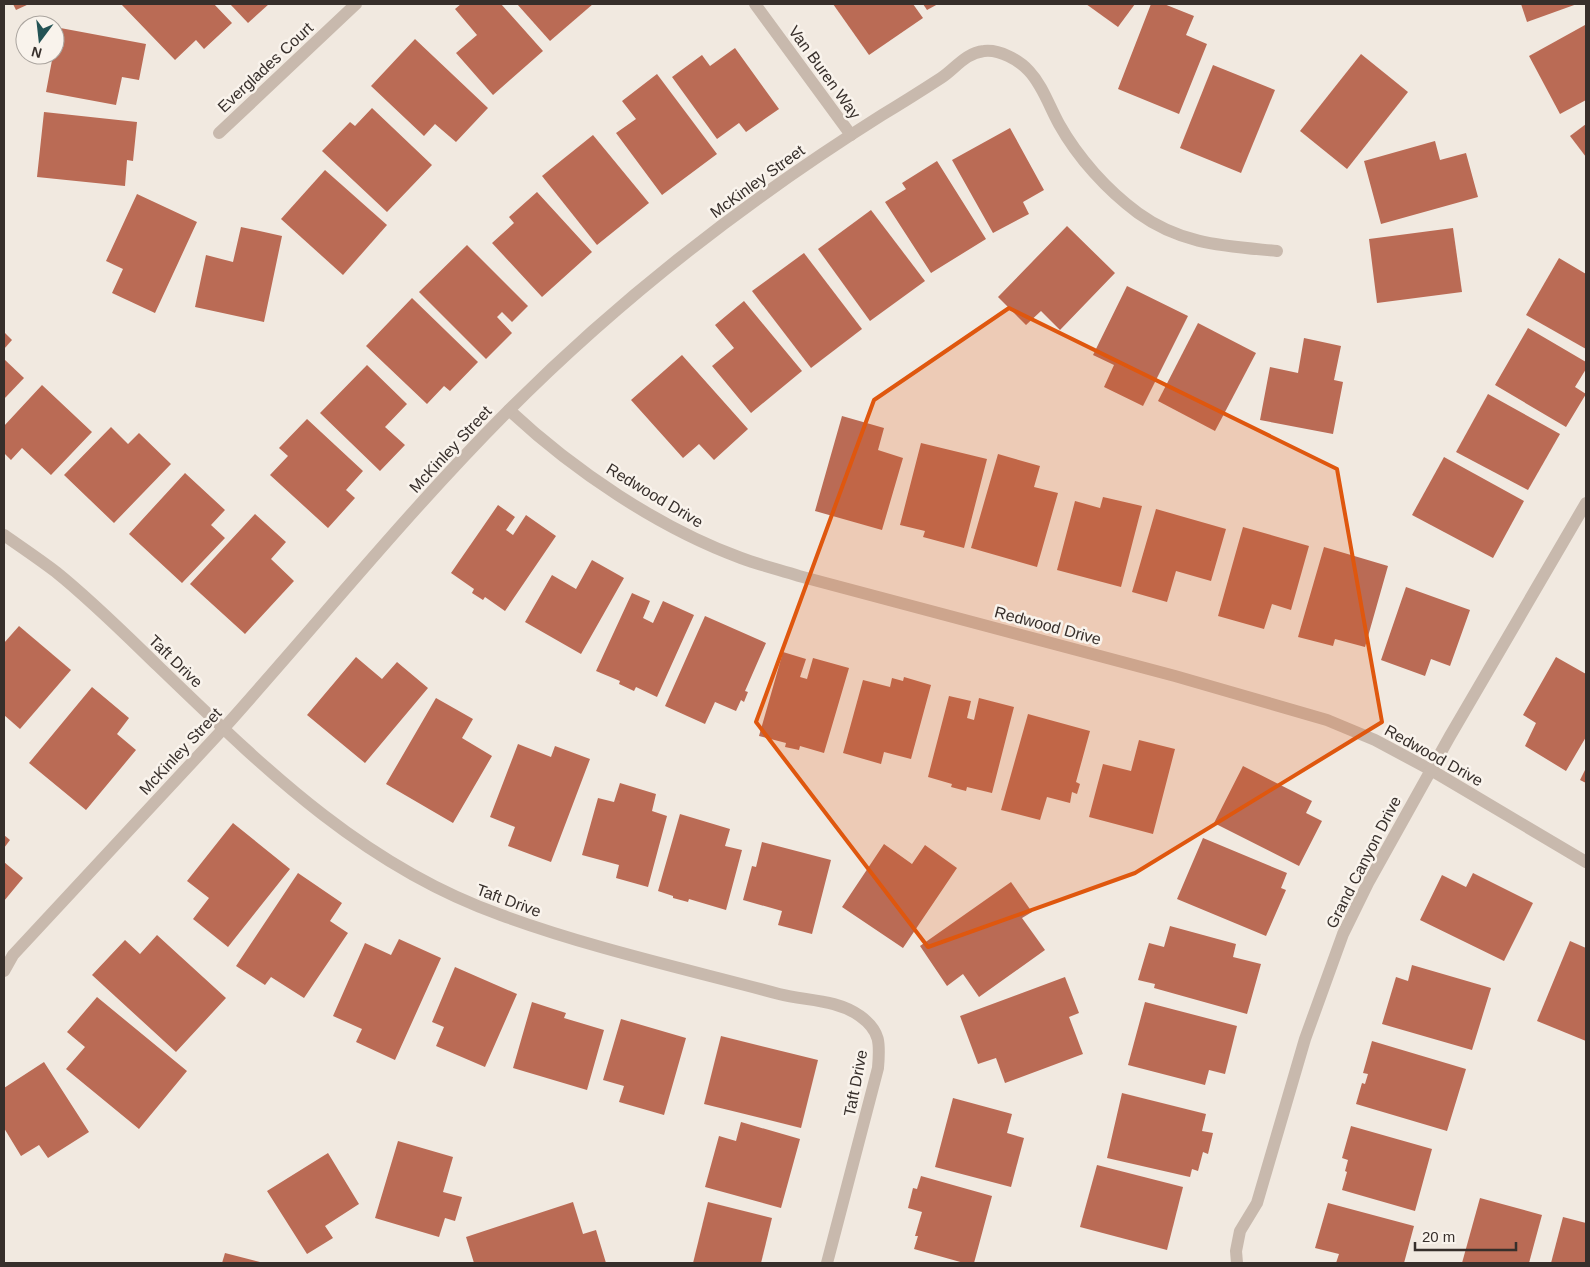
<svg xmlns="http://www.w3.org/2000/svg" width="1590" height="1267" font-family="Helvetica,sans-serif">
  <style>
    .building { fill: #ba6b55 }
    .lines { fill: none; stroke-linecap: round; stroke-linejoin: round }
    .street { stroke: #c8b9ad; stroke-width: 12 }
    .marked { fill: #df570e; fill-opacity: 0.2; stroke: #df570e; stroke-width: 4; stroke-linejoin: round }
    .labels { text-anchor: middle; stroke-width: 5; stroke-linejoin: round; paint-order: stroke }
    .street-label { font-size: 16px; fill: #372f2b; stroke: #f9f3ec }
  </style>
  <rect width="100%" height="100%" fill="#f1e9e0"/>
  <!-- building -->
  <g class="building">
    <path d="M13,4h16l-13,6z"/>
    <path d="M121,4h93l18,19 -28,26 -8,-9 -21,20z"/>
    <path d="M230,4h39l-21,19z"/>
    <path d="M461,4h40l42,47 -50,44 -37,-42 21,-18 -22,-26z"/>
    <path d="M517,4h76l-43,37z"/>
    <path d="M833,4h80l10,14 -54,37z"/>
    <path d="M923,4h15l-11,6z"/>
    <path d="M1086,4h49l-17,23z"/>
    <path d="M1151,4h13l30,12 -8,19 21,9 -28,70 -61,-25z"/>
    <path d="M1521,4h56l-50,18z"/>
    <path d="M1585,25l1,75 -26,14 -31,-58z"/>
    <path d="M55,27l91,17 -7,36 -17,-3 -6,28 -70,-13 7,-37h2z"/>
    <path d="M415,39l73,69 -32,34 -21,-18 -11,12 -53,-50z"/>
    <path d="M735,48l44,61 -33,23 -7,-9 -22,16 -45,-62 30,-22 8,11z"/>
    <path d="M1361,54l47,38 -61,77 -47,-38z"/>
    <path d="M1213,65l62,25 -34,83 -61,-25z"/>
    <path d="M657,74l60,80 -55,41 -46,-62 20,-14 -14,-18z"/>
    <path d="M372,108l60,57 -45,47 -65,-61 28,-29 5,4z"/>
    <path d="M44,112l93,10 -4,39 -6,-1 -2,26 -88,-9z"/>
    <path d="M1586,124v33l-16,-21z"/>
    <path d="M1010,128l34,62 -21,12 6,12 -36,19 -41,-73z"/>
    <path d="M593,135l56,68 -52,42 -55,-69z"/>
    <path d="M1435,141l5,19 26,-7 12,44 -97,27 -17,-63z"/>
    <path d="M937,161l49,78 -55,34 -46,-71 21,-13 -4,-6z"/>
    <path d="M325,170l62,55 -44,50 -62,-56z"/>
    <path d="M537,192l55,60 -50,45 -50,-54 22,-20 -5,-6z"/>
    <path d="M137,194l60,28 -42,91 -43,-20 11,-24 -17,-8z"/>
    <path d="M871,210l54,71 -55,40 -52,-72z"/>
    <path d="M1067,226l48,47 -55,57 -19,-19 -15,14 -28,-28z"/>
    <path d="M241,227l41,9 -18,86 -69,-15 11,-52 27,7z"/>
    <path d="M1453,228l9,64 -85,11 -8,-64z"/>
    <path d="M467,245l61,61 -16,16 -10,-10 -5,5 15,16 -26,26 -67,-67z"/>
    <path d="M804,253l58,76 -51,39 -59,-77z"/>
    <path d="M1559,258l27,16v75l-60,-34z"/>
    <path d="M1127,286l61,30 -45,90 -39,-19 10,-22 -21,-10z"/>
    <path d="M412,298l66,64 -28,29 -6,-5 -17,18 -61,-58z"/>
    <path d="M744,301l58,70 -51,42 -39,-47 22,-18 -19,-23z"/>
    <path d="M1198,323l58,30 -41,78 -57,-30z"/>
    <path d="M1528,328l58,34v7l-11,18 11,7 -20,33 -71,-42z"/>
    <path d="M4,332l8,8 -8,9z"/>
    <path d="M1304,338l37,8 -7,34 9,2 -10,52 -73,-14 10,-53 28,6z"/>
    <path d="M682,355l66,74 -34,31 -15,-16 -16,14 -52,-58z"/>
    <path d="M4,359l20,19 -20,21z"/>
    <path d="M367,365l40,39 -22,23 20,18 -25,26 -60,-58z"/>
    <path d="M42,385l50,47 -41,43 -29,-27 -11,12 -7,-7v-27z"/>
    <path d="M1488,394l72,40 -32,56 -72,-38z"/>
    <path d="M842,416l42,12 -6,22 25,8 -21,72 -67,-19z"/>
    <path d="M307,419l56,52 -17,19 9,8 -27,30 -58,-53 18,-19 -9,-8z"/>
    <path d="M111,427l17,17 11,-11 32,31 -57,59 -50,-48z"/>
    <path d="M921,443l66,16 -23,89 -41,-11 2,-6 -25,-6z"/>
    <path d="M998,454l42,12 -6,21 24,6 -21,74 -66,-19z"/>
    <path d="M1444,457l80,44 -31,57 -81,-43z"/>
    <path d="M185,473l40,37 -14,15 14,13 -43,45 -53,-49z"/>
    <path d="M1103,497l39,9 -21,81 -64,-17 18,-69 25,7z"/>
    <path d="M498,505l17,12 -9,13 7,5 13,-20 30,21 -51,75 -20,-14 -2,3 -11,-7 2,-4 -23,-16z"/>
    <path d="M1156,509l70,20 -15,52 -35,-10 -9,31 -35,-10z"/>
    <path d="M255,514l31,28 -15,17 23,22 -49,53 -55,-50z"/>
    <path d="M1243,527l66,19 -18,64 -19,-6 -8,25 -46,-13z"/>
    <path d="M1324,547l64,19 -23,81 -30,-8 -2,7 -35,-9z"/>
    <path d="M592,560l32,18 -43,76 -56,-32 27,-47 24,14z"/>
    <path d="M1406,587l64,23 -20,56 -19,-7 -6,17 -44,-16z"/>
    <path d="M632,593l18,8 -7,17 10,5 10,-22 31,14 -37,82 -21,-10 -2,4 -15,-7 1,-3 -24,-10z"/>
    <path d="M705,616l61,27 -21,48 3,1 -4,10 -3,-2 -5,11 -21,-9 -10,22 -40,-18z"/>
    <path d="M19,626l52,44 -51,59 -16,-14v-72z"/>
    <path d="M783,652l23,7 -6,18 7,2 6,-21 36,10 -25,85 -24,-7 -1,4 -14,-3 1,-4 -27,-7z"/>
    <path d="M356,657l26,22 15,-17 31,26 -63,75 -58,-48z"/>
    <path d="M1556,657l30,17v63l-20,34 -41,-25 11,-23 -13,-8z"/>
    <path d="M904,677l27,8 -20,74 -27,-7 -3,12 -38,-11 20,-73 27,7 2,-9 11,3z"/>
    <path d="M92,687l37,31 -12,16 19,16 -50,60 -57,-47z"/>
    <path d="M949,696l22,5 -4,17 7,2 5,-22 35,9 -22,86 -25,-6 -1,4 -15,-4 1,-3 -24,-7z"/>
    <path d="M436,698l37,21 -11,19 30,18 -39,67 -67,-39z"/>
    <path d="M1028,714l62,17 -14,51 4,2 -3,10 -5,-2 -2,11 -23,-6 -7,23 -39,-10z"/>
    <path d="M1139,740l36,9 -22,85 -64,-17 14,-53 28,7z"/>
    <path d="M518,744l33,13 4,-11 35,13 -39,103 -43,-16 7,-19 -25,-10z"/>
    <path d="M1243,766l69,35 -6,12 16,8 -23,45 -85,-43z"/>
    <path d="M1586,768v15l-6,-3z"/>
    <path d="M620,783l36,11 -4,17 15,5 -19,71 -32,-9 3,-13 -37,-10 16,-57 16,4z"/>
    <path d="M680,814l50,15 -5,17 17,4 -16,60 -37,-11 -1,3 -15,-4v-2l-15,-5z"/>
    <path d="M233,823l57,46 -62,78 -35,-28 16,-21 -22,-17z"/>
    <path d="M4,835l6,5 -6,8z"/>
    <path d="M1203,838l84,35 -6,15 5,2 -20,46 -89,-37z"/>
    <path d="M762,842l69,18 -19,74 -34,-9 4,-14 -39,-11 9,-34 4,1z"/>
    <path d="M884,844l28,20 13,-19 32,23 -54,80 -61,-41z"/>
    <path d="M4,862l19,16 -19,23z"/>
    <path d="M298,873l44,30 -12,18 18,12 -44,65 -33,-21 -6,8 -29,-19z"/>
    <path d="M1473,873l60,30 -29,58 -84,-41 22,-45 24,12z"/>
    <path d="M1011,882l21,30 -10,6 23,32 -66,47 -16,-23 -16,12 -27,-40z"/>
    <path d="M1170,926l66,18 -3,13 28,7 -14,50 -93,-26 1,-4 -17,-4 11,-37 15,4z"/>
    <path d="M157,935l69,63 -50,54 -84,-77 33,-35 15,14z"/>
    <path d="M399,939l42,19 -46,102 -39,-18 6,-13 -29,-13 32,-73 26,12z"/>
    <path d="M1570,941l16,7v93l-49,-20z"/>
    <path d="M1412,965l79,23 -19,62 -90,-26 14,-47 12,4z"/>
    <path d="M455,967l62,27 -32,73 -49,-21 8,-19 -12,-5z"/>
    <path d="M1065,977l14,36 -10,4 14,37 -78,29 -9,-25 -18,6 -18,-48z"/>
    <path d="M97,997l90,74 -48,58 -73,-60 19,-22 -18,-15z"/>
    <path d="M532,1002l34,11 -2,5 40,12 -17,60 -74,-22z"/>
    <path d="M1145,1002l92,24 -12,48 -16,-4 -4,15 -77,-20z"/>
    <path d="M621,1019l65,19 -22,77 -45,-13 5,-16 -21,-6z"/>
    <path d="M721,1036l97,24 -17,68 -97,-24z"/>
    <path d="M1372,1041l94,28 -19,62 -91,-27 6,-21 3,1 3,-10 -5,-1z"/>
    <path d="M44,1062l45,70 -41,26 -9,-13 -18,11 -17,-28v-40z"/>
    <path d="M1122,1093l84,21 -4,17 11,2 -5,21 -5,-2 -5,19 -6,-2 -2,8 -83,-19z"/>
    <path d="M953,1098l59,16 -5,19 17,5 -13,49 -76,-20z"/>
    <path d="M741,1122l59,17 -19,69 -76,-21 14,-51 17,5z"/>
    <path d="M1351,1126l81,23 -17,62 -73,-21 5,-18 -2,-1 3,-11 -6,-2z"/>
    <path d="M398,1141l55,16 -10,35 19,5 -7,24 -10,-3 -6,19 -64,-19z"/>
    <path d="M328,1153l31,51 -34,22 8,12 -26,16 -40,-63z"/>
    <path d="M1097,1165l86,22 -16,63 -87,-23z"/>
    <path d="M921,1176l71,20 -18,67h-10l-50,-14 4,-13h-3l7,-24 -14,-4 5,-20 4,1z"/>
    <path d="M1480,1198l62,17 -13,48h-67z"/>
    <path d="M573,1202l10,32 13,-4 10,33h-132l-8,-26z"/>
    <path d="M708,1202l64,16 -11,45h-68z"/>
    <path d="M1328,1203l86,23 -10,37h-68l3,-9 -24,-6z"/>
    <path d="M1563,1217l23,6v40h-35z"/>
    <path d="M225,1253l39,10h-42z"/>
  </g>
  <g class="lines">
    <!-- street -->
    <g class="street">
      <path d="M755,4l96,131"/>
      <path d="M219,133l137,-129"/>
      <path d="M509,410c64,60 150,118 232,148 19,7 39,12 58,18l376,100 152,44 48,20 56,30 155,92"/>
      <path d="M4,535c17,12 35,24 52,37 36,29 69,62 102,94 104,100 204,200 343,249 90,33 185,54 278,79 28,7 57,5 81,22 21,15 20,28 18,52l-51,195"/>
      <path d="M4,971l9,-16c70,-76 141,-151 211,-227 94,-105 182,-214 281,-314 113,-114 242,-214 377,-299 20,-12 39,-24 59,-37 14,-9 24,-25 43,-27 15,-2 35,9 45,20 14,15 20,35 30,53 19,34 48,66 79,89 44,32 88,33 139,38"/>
      <path d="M1237,1263l-1,-12 4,-20 17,-28 48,-164 38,-105 25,-51 82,-147 136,-233"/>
    </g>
  </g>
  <!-- marked area -->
  <path class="marked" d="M1009,308l328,161 45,253 -247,151 -207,74 -172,-225 118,-322z"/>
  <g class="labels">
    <!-- street labels -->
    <g class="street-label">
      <text transform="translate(265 67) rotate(-43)" y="6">Everglades Court</text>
      <text transform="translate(825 72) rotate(54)" y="6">Van Buren Way</text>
      <text transform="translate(757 181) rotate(-36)" y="6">McKinley Street</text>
      <text transform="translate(450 449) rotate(-47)" y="6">McKinley Street</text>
      <text transform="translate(655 495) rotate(31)" y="6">Redwood Drive</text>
      <text transform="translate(1048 625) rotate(15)" y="6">Redwood Drive</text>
      <text transform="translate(176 661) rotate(44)" y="6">Taft Drive</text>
      <text transform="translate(180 751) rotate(-47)" y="6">McKinley Street</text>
      <text transform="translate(1434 755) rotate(29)" y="6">Redwood Drive</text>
      <text transform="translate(1363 862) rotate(-63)" y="6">Grand Canyon Drive</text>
      <text transform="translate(509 900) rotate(20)" y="6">Taft Drive</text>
      <text transform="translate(855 1083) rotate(-79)" y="6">Taft Drive</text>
    </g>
  </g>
  <!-- border -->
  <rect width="1590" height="1267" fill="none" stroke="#372f2b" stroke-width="10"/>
  <!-- north arrow -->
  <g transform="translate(40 40) rotate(195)"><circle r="24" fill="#f9f3ec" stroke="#aba59f"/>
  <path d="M0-4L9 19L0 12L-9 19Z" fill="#245355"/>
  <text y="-8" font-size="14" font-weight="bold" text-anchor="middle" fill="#372f2b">N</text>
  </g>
  <!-- scale -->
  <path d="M1415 1242v8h101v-8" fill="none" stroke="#372f2b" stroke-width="2.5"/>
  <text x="1422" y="1242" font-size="15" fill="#372f2b" stroke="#f9f3ec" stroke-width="4" paint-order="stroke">20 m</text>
</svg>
